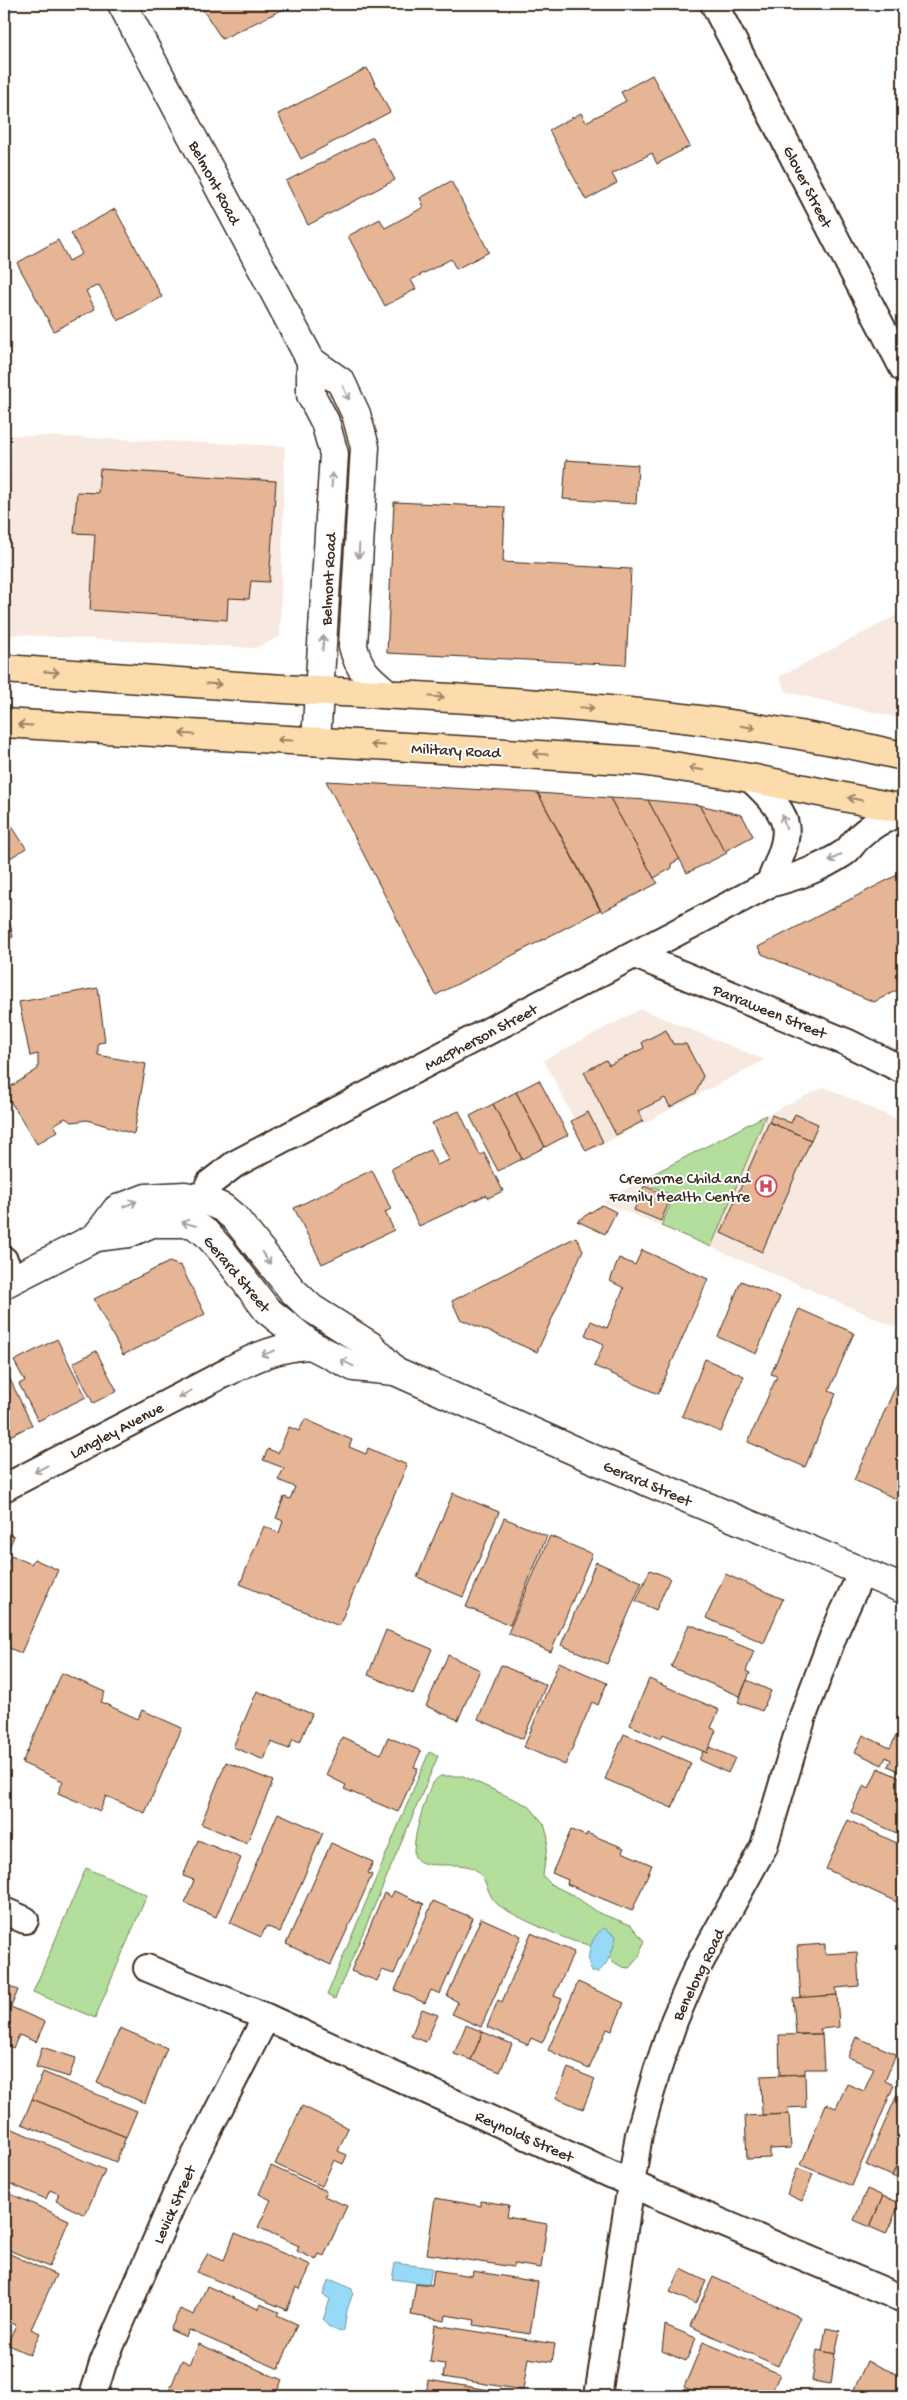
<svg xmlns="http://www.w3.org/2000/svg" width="907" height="2400" font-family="'Gochi Hand',sans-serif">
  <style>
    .built { fill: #f7e9df }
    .green { fill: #b3de9b; stroke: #77845c }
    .water { fill: #96daf8; stroke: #7294a1 }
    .building { fill: #e5b595; stroke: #3b2a1e }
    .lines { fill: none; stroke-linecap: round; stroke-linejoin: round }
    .minor-casing { stroke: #3b2a1e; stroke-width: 30 }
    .tertiary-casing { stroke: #3b2a1e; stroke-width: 31 }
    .secondary-casing { stroke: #3b2a1e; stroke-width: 31 }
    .trunk-casing { stroke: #3b2a1e; stroke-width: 31 }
    .minor { stroke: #fff; stroke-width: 26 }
    .tertiary { stroke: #fff; stroke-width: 28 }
    .secondary { stroke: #fff; stroke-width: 28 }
    .trunk { stroke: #fcdcac; stroke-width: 28 }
    .oneway { stroke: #a79f9a }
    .oneway2 { stroke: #9c8365 }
    .labels { text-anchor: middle; stroke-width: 4; stroke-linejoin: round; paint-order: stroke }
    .street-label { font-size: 16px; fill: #3b2a1e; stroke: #fff }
    .poi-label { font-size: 16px; fill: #3b2a1e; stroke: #fff; text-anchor: end }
  </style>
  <rect width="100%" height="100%" fill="#fff"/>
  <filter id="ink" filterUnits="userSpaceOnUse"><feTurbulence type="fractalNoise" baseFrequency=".02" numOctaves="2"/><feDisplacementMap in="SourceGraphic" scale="10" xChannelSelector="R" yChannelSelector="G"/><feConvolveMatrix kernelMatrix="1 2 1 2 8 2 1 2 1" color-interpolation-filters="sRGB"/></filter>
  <g filter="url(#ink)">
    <!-- built -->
    <g class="built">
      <path d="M12,435l273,11 -5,191 -25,11 -251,-14v-74z"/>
      <path d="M903,612v107l-116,-27 -8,-15z"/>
      <path d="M641,1009l124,51 -175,91 -46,-91z"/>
      <path d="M824,1087l79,35v208l-192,-83 55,-132z"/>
      <path d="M640,1181l35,15 -14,30 -58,-24z"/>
    </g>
    <!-- green -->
    <g class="green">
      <path d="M766,1115l-55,132 -50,-21 13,-30 -34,-15z"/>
      <path d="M429,1752l9,4 -103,243 -8,-4z"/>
      <path d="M440,1776h23l66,30 15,18 4,14 -5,38 9,9 21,10 26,18 32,12 13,16 -5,16 -10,11c-13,0 -22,-14 -34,-20 -8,-4 -14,-5 -22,-7 -14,-5 -69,-29 -78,-39 -8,-9 -9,-25 -19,-32 -14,-11 -53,2 -61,-13 -5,-11 11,-62 17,-73 2,-3 6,-6 8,-8z"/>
      <path d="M86,1868l61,27 -52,123 -62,-26z"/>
    </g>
    <!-- water -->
    <g class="water">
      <path d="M604,1928l12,8c-2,12 -8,29 -18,36h-6c-8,-13 -1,-36 12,-44z"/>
      <path d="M395,2263l37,5 -3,16 -37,-5z"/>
      <path d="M332,2280l20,9 1,4 -6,17 -3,20 -4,2 -12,-6 -5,-6 7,-21 -7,-4 5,-14z"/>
    </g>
    <!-- building -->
    <g class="building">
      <path d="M199,4h95l-72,35z"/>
      <path d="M367,68l23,44 -89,47 -23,-45z"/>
      <path d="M652,75l38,71 -33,18 -5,-11 -40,21 5,9 -31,17 -37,-70 32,-17 5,9 40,-21 -5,-9z"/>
      <path d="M373,137l22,43 -87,45 -22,-44z"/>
      <path d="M451,181l38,71 -33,17 -5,-10 -40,21 5,9 -31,17 -37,-70 32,-17 5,9 39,-21 -4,-9z"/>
      <path d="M115,209l47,88 -44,24 -19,-36 -13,6 9,18 -41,22 -37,-68 41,-23 11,21 13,-7 -11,-21z"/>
      <path d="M566,460l72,5 -2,39 -73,-5z"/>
      <path d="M100,469l176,12 -7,101 -18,-1 -2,18 -21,-1 -1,22 -137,-10 5,-76 -21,-1 3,-41 21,1z"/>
      <path d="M394,502l111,5 -2,55 128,7 -5,96 -239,-12z"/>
      <path d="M326,781l212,12 62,117 -164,85z"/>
      <path d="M538,793l72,5 44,80 4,5 -56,29z"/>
      <path d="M610,798l38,2 32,59 -9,5 1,4 -18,10z"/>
      <path d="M648,800l51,5 28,48 -40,20z"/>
      <path d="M699,805l43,10 11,21 -28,15z"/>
      <path d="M4,814l22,34 -22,14z"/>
      <path d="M903,872v115l-29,15 -112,-48 -4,-7z"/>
      <path d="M4,896l9,41 -9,2z"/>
      <path d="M98,988l7,54 -7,1v12l48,9 -12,70 -47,-14 -15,2 -7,-4 -11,7 4,6 -21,13 -33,-53 34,-22v-15l-8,2 -11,-54z"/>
      <path d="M666,1030l7,14h13l17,32 -7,17 -26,14 -5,-9 -27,13 5,10 -27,14 -32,-63 22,-12 3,5 35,-17 -2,-6z"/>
      <path d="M539,1080l29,55 -23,12 -29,-55z"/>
      <path d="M516,1092l29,55 -23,12 -29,-55z"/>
      <path d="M493,1104l29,55 -24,12 -28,-55z"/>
      <path d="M459,1111l21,44 4,-2 19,38 -15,7 -2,-3 -67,31 -28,-57 39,-19 7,15 12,-5 -17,-37z"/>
      <path d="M588,1112l15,30 -17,9 -15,-30z"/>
      <path d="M795,1114l23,10 -7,16 -42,-18 3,-7 19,8z"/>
      <path d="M769,1122l42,18 -49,112 -41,-19z"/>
      <path d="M372,1170l19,39 -6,3 9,18 -72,34 -28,-56z"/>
      <path d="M644,1186l27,11 -10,24 -27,-11z"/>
      <path d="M602,1205l14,7 -11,22 -28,-13z"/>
      <path d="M576,1237l7,13 -46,102 -77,-33 -8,-18z"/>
      <path d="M642,1250l66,29 -50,115 -64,-28 10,-22 -19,-9 6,-14 16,7 17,-40 -14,-7 9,-23 16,7z"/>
      <path d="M169,1262l12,4 24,48 -82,41 -29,-56z"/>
      <path d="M741,1281l39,16 -24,57 -38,-17z"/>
      <path d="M799,1309l55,24 -25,58 7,3 -31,73 -57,-25 29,-66 -6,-2z"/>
      <path d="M57,1339l29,58 -48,24 -19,-37 6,-3 -11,-20z"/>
      <path d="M96,1351l21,40 -24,12 -20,-40z"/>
      <path d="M705,1359l39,17 -23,56 -39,-16z"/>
      <path d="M903,1370v132l-49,-22z"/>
      <path d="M6,1371l26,54 -28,14v-66z"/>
      <path d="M305,1419l47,21 -3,7 17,7 2,-6 39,17 -68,161 -99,-42 24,-58 15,7 4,-12 -7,-3 8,-21 6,2 5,-12 -17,-7 6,-12 -21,-8 5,-11 10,4 11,-26 10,4z"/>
      <path d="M453,1493l46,19 -36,85 -46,-20z"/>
      <path d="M504,1518l43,18 -37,89 -44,-18z"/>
      <path d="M4,1532l10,4 -10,24z"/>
      <path d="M550,1536l42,18 -41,98 -43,-19z"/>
      <path d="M11,1555l20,9 3,-5 24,11 -37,83 -17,-7v-75z"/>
      <path d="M596,1562l46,20 -35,82 -46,-19z"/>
      <path d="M650,1570l20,8 -14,32 -20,-9z"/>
      <path d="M725,1574l58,25 -19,44 -58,-25z"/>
      <path d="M689,1624l65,27 -8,20 4,2 -10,23 -69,-29z"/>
      <path d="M386,1630l46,19 -19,45 -45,-19z"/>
      <path d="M448,1655l32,15 -22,50 -32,-14z"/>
      <path d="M559,1662l48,21 -9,22 -6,-3 -27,63 -41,-18z"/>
      <path d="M501,1665l45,20 -23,54 -45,-20z"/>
      <path d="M62,1673l43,19 -4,10 37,17 4,-9 40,18 -37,85 -39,-17 -6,15 -42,-18 5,-12 -41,-18z"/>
      <path d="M649,1679l70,31 -8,18 5,2 -9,23 -44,-19 -2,5 -31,-14z"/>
      <path d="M747,1680l24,11 -9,20 -24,-9z"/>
      <path d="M257,1691l55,23 -12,28 -7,-3 -4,10 -18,-7 -7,18 -31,-13z"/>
      <path d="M903,1729v44l-15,-7 3,-6 -5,-3 -4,8 -27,-13 8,-17 27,13 6,-12 4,1z"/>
      <path d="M624,1734l67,29 -19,45 -67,-29z"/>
      <path d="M342,1737l39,17 7,-17 33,14 -7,16 4,1 -20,44 -54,-23 2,-4 -20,-10z"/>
      <path d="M709,1747l26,11 -7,15 -29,-13 4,-9 4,2z"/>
      <path d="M226,1762l47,19 -26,62 -46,-19z"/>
      <path d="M878,1768l25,11v57l-52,-24 13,-27 5,3z"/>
      <path d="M278,1813l45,20 -43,99 -14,-6 -5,11 -31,-14z"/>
      <path d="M848,1820l55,26v59l-77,-36z"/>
      <path d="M571,1830l15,6 1,-3 37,15 -2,4 30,13 -20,46 -65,-27 1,-4 -16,-7z"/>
      <path d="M198,1840l43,18 -25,59 -31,-14 9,-23 -11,-4z"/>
      <path d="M331,1843l42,19 -5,11 4,2 -41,90 -45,-21z"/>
      <path d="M394,1891l30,13 -30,70 -12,-4 -5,11 -26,-10 33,-78 7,4z"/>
      <path d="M433,1901l40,17 -33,76 -9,-4 -6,13 -30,-13z"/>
      <path d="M481,1918l40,18 -40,91 -29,-13 6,-12 -11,-6z"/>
      <path d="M531,1933l43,19 -20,44 8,3 -20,44 -11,-5 -3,7 -41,-18 11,-27 4,2z"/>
      <path d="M825,1944v10l32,-2 2,34 -23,2 1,7 -36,3 -4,-52z"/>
      <path d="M578,1982l46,21 -12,28 -5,-2 -18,40 -41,-19z"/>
      <path d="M4,1984l14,6 -7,17 34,15 -9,20 -17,-7 -6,13 -9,-4z"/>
      <path d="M837,1995l2,32 -19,2 2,5h-26l-3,-36z"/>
      <path d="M903,2008v22h-3v-21z"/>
      <path d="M422,2009l16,6 -12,27 -15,-6z"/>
      <path d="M466,2025l17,7 -12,28 -17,-6z"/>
      <path d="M120,2028l47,20 -22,55 -48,-20z"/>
      <path d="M483,2032l29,12 -12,28 -29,-12z"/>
      <path d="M822,2034l2,35h-19v5l-25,1 -1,-40z"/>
      <path d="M856,2037l40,17 -11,27 9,4 -42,101 -51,-21 25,-61 10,4 11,-24 17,7 10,-23 -26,-11z"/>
      <path d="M42,2047l34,11 -7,19 -33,-10z"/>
      <path d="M568,2068l27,11 -12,30 -27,-11z"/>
      <path d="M43,2072l94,39 -11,26 -94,-38z"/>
      <path d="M805,2074l1,33 -19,1 2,6 -27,1 -1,-39z"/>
      <path d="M901,2086l2,1v63l-11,26 -26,-11z"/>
      <path d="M32,2099l94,38 -10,25 -94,-38z"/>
      <path d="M302,2106l46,22 -10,23 9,4 -4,9 -9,-4 -12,26 -47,-22z"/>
      <path d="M789,2114l2,34 -21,1v9l-23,1 -2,-43z"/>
      <path d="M4,2125l101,45 -20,45 -29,-14 3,-7 -9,-4 -4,9 -42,-18z"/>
      <path d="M903,2150v31l-11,-5z"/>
      <path d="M271,2166l55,25 -2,5 23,10 -23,50 -5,-2 -3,6 -19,-9 2,-5 -41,-19 13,-27 -12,-6z"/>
      <path d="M797,2168l16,6 -11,27 -15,-7z"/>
      <path d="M867,2189l16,7 -13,31 -16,-7z"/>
      <path d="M4,2191l65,29 -20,47 -45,-19z"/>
      <path d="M883,2196l17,7 -14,31 -16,-7z"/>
      <path d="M435,2198l46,8v-5l28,4 -2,12 40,7 -6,44 -27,-4 -1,3 -86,-13z"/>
      <path d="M235,2233l76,32 -11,24 -4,-2 -9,23 -90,-38 11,-19 16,7z"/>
      <path d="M8,2253l48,22 -25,54 9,4 -10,22 -23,-11 9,-19 -12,-6v-57z"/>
      <path d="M681,2269l25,12 -10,23 -26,-12z"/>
      <path d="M434,2270l38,6 1,-5 65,11 -8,52 -56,-9 1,-5 -29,-5 -1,6 -34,-6 5,-32 16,2z"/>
      <path d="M713,2277l87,40 -22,49 -88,-40z"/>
      <path d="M207,2286l51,23 2,-5 19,8 -2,3 20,9 -18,45 -90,-39 -3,7 -16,-7 10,-21 14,6z"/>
      <path d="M435,2325l120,19 -3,18 -24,-4 -5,32 -80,-13 2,-13 -15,-2z"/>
      <path d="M665,2325l31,13 -10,23 -24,-10z"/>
      <path d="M826,2328l14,3 -5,23 -13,-3z"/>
      <path d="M703,2342l77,32 -10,22h-65l-21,-9z"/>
      <path d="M199,2344l83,36 -7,16h-89l-16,-7 12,-29 8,4z"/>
      <path d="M817,2350l18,4 -4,30 -19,-3z"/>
      <path d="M867,2361l36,16v19h-52z"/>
      <path d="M428,2380l92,15v1h-94z"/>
    </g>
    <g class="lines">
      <!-- minor casing -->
      <g class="minor-casing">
        <g id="minor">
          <path d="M714,4l189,364"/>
          <path d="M750,778c45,42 43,51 19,106"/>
          <path d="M635,955l211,87 57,28"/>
          <path d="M203,1199l7,-16 25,-19 534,-280c27,-7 51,-15 75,-31 5,-3 8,-9 13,-14 13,-13 28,-22 46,-26"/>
          <path d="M4,1260l9,19"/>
          <path d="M4,1488l225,-117"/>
          <path d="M4,1911l21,9"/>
          <path d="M147,1968l119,49 388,177 249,105"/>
          <path d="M93,2396l10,-33 79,-182 84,-164"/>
          <path d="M598,2396l41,-262 18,-63 17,-50 22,-51 68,-124 39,-130 33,-87 26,-57"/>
        </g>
      </g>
      <!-- tertiary casing -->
      <g class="tertiary-casing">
        <g id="tertiary">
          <path d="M122,4l189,357 30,21 15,32 9,33 -12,199c6,25 16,32 35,48"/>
          <path d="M311,361v34l14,27 9,32 -18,287"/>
        </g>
      </g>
      <!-- secondary casing -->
      <g class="secondary-casing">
        <g id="secondary">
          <path d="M96,1237l21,-28 29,-11 39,-2 18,3 20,9 12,10 57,72 19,18 60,38 24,25"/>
          <path d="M4,1284l92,-47 33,-4 23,-10h40l14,10 17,19 44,58 44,35 43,22 41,4 196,87 312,131"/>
          <path d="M229,1371c26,-14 51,-25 82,-26"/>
        </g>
      </g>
      <!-- trunk casing -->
      <g class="trunk-casing">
        <g id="trunk">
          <path d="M4,669c105,7 211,17 317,22 195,10 392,20 582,65"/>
          <path d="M4,723l637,38 109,17 153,31"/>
        </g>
      </g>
      <!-- minor -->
      <use href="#minor" class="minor"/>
      <!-- tertiary -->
      <use href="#tertiary" class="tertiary"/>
      <!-- secondary -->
      <use href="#secondary" class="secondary"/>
      <!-- trunk -->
      <use href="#trunk" class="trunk"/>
    </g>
    <!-- one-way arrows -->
    <defs><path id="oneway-shaft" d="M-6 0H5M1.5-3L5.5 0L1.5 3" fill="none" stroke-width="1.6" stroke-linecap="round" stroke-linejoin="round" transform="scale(1.25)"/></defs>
    <g class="oneway">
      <use href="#oneway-shaft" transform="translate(346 393) rotate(65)"/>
      <use href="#oneway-shaft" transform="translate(332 480) rotate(-87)"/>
      <use href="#oneway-shaft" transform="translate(359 551) rotate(93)"/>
      <use href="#oneway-shaft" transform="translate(323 643) rotate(-86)"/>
      <use href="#oneway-shaft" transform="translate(784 822) rotate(-106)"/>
      <use href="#oneway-shaft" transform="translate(835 858) rotate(149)"/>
      <use href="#oneway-shaft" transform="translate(130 1204) rotate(-22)"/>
      <use href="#oneway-shaft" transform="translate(189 1224) rotate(-165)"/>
      <use href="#oneway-shaft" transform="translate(266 1258) rotate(54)"/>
      <use href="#oneway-shaft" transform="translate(268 1353) rotate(160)"/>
      <use href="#oneway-shaft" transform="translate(347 1363) rotate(-153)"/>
      <use href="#oneway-shaft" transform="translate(185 1394) rotate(152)"/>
      <use href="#oneway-shaft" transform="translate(41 1469) rotate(152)"/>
    </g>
    <g class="oneway2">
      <use href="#oneway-shaft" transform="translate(52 672) rotate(4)"/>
      <use href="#oneway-shaft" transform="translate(214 684) rotate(4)"/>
      <use href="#oneway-shaft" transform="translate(437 697) rotate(4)"/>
      <use href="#oneway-shaft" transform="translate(587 708) rotate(5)"/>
      <use href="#oneway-shaft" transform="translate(25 725) rotate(-177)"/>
      <use href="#oneway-shaft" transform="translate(748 727) rotate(9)"/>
      <use href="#oneway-shaft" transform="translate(187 734) rotate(-177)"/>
      <use href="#oneway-shaft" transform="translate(285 740) rotate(-177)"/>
      <use href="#oneway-shaft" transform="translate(378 745) rotate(-177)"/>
      <use href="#oneway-shaft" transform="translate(540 754) rotate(-177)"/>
      <use href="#oneway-shaft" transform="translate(696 769) rotate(-170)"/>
      <use href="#oneway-shaft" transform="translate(855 799) rotate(-169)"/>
    </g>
  </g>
  <!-- icons -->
  <defs>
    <g id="hospital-ring" transform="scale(1.125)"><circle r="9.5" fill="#fff" stroke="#d1495b" stroke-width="1.5"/><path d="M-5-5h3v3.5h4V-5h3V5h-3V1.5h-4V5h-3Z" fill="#d1495b"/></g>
  </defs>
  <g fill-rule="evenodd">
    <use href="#hospital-ring" x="766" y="1186"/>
  </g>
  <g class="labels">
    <!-- street labels -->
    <g class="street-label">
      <text transform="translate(216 182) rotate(62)" y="6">Belmont Road</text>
      <text transform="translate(809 186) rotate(63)" y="6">Glover Street</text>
      <text transform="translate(327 579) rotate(-87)" y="6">Belmont Road</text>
      <text transform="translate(456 749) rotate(3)" y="6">Military Road</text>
      <text transform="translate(770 1010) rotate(22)" y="6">Parraween Street</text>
      <text transform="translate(480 1036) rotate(-28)" y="6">MacPherson Street</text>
      <text transform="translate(238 1273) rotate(50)" y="6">Gerard Street</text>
      <text transform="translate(116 1429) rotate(-28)" y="6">Langley Avenue</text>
      <text transform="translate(648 1482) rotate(23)" y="6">Gerard Street</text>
      <text transform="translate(697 1974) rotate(-64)" y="6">Benelong Road</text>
      <text transform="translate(525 2135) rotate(24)" y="6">Reynolds Street</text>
      <text transform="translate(173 2204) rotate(-66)" y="6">Levick Street</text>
    </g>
    <!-- poi labels -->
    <g class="poi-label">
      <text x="750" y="1183">Cremorne Child and<tspan x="750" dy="18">Family Health Centre</tspan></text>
    </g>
  </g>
  <!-- margin -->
  <rect width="907" height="2400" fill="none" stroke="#fff" stroke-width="20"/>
  <rect x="10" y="10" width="887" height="2380" fill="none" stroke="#3b2a1e" stroke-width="2" filter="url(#ink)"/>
</svg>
